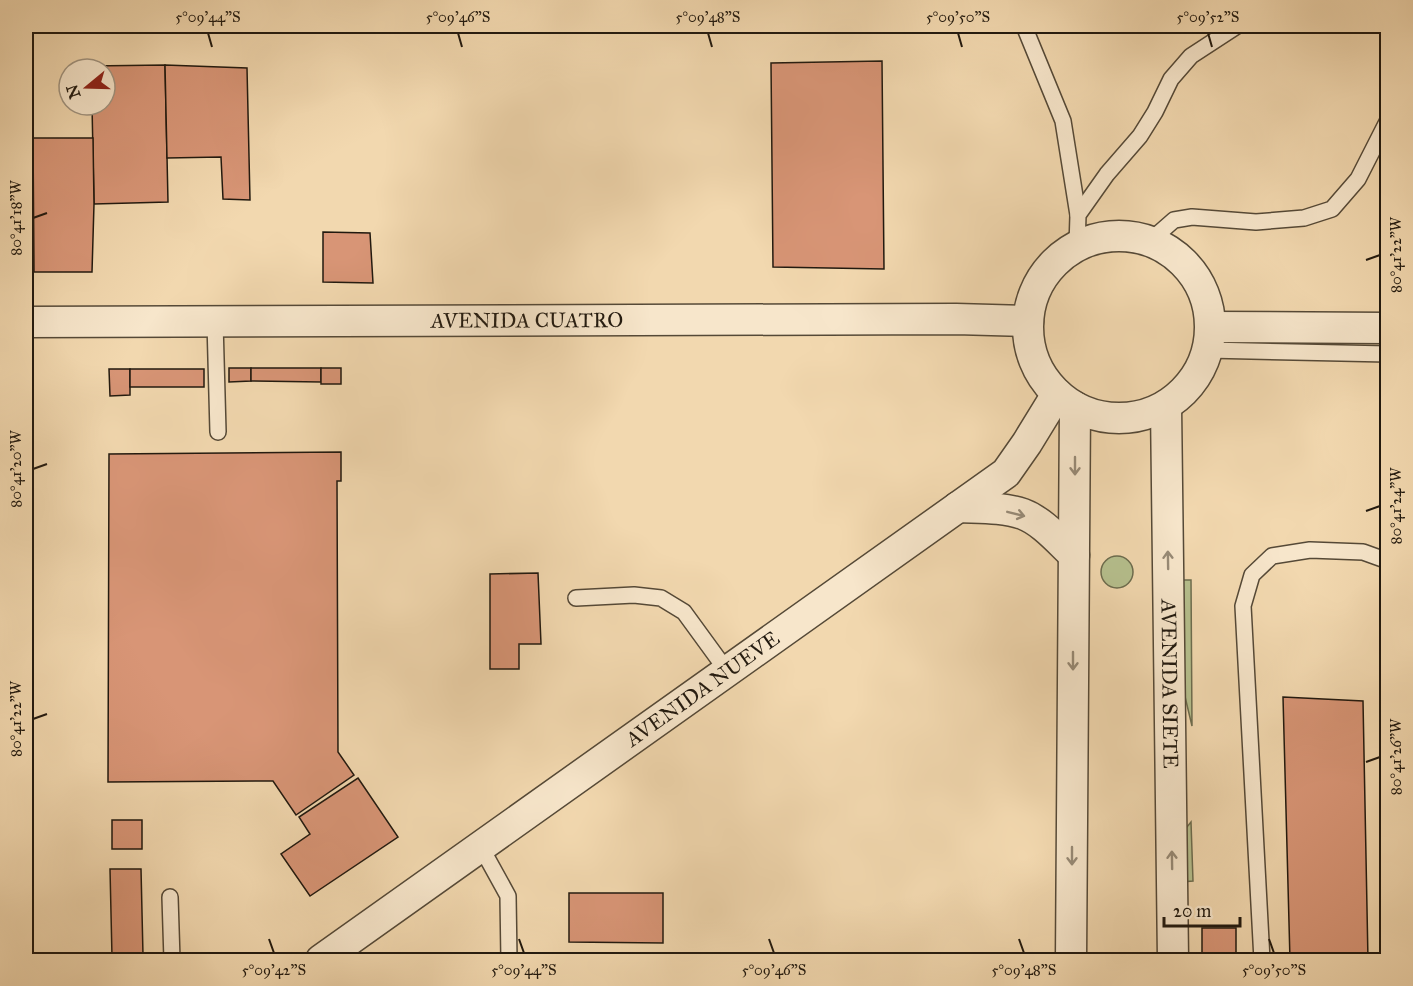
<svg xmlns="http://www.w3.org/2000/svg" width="1413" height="986" font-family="'IM FELL Great Primer',serif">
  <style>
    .green { fill: #b6c08e; stroke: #6c6c4e; stroke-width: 1.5 }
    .building { fill: #d89576; stroke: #21190f; stroke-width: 1.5 }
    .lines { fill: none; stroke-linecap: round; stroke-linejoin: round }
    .lane-casing { stroke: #554937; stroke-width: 18 }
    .street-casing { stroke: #554937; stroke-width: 33 }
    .lane { stroke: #f7e6cb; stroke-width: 15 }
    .street { stroke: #f7e6cb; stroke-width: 30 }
    .oneway { stroke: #978a76 }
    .ticks { fill: none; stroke: #21190f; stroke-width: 2 }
    .labels { text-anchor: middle; stroke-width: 4.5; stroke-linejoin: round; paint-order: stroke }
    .street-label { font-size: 21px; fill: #21190f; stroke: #f7e6cb }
    .neatline { fill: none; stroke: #21190f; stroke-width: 2 }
    .ticks-label { font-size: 15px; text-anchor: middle; fill: #21190f }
  </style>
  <rect width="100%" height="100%" fill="#f2d8af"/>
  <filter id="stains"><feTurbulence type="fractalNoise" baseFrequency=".00333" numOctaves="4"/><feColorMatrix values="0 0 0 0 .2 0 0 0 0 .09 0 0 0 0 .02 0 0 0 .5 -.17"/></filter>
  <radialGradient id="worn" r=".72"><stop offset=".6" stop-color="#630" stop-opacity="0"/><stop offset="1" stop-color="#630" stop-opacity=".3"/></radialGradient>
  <!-- green -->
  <g class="green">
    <circle cx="1117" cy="572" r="16"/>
    <path d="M1179,580h12l1,146 -10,-42z"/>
    <path d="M1191,822l2,59 -12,1 1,-49z"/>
  </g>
  <!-- building -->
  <g class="building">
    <path d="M882,61l2,208 -111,-2 -2,-204z"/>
    <path d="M165,65l3,137 -74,2 -2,-99h13v-36h-14v-3z"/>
    <path d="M165,65l82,3 3,132 -27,-1 -2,-42 -54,1z"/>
    <path d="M33,138h60l1,66 -2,68h-58z"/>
    <path d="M323,232l47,1 3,50 -50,-1z"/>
    <path d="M229,368h22v13l-22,1z"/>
    <path d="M251,368h70v14l-70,-1z"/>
    <rect x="321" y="368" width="20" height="16"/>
    <path d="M109,369h21v26l-20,1z"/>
    <rect x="130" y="369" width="74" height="18"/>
    <path d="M341,452v29h-4l1,271 16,23 -58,40 -23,-34 -165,1 1,-328z"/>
    <path d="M538,573l3,71h-22v25h-29v-95z"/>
    <path d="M1283,697l80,4 5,259h-78z"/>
    <path d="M358,778l40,59 -88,59 -29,-42 29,-20 -11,-17z"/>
    <rect x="112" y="820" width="30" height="29"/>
    <path d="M110,869h31l2,86 3,5h-32l-2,-3z"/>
    <path d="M569,893h94v50l-94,-1z"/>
    <path d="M1202,928h34v26l-34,-1z"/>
    <path d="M1202,953l34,1v6h-34z"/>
  </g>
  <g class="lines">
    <!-- lane casing -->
    <g class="lane-casing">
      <g id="lane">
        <path d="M1024,26l39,95 15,94"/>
        <path d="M1150,241l24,-21 18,-3 64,5 48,-4 28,-9 26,-30 30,-59"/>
        <path d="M1077,246l1,-31 29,-41 33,-38 15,-24 16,-33 20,-23 46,-30"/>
        <path d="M215,322l3,110"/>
        <path d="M1208,350l180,4"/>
        <path d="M576,598l58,-3 27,3 23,14 43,59"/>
        <path d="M481,847l27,49 1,64"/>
        <path d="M170,897l2,63"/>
        <path d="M1262,960l-19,-354 9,-31 20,-19 38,-6 53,2 25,9"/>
      </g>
    </g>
    <!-- street casing -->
    <g class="street-casing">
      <g id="street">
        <circle cx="1119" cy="327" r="91"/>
        <path id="s1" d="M26,322l930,-3 72,2"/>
        <path d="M1211,327l177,1"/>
        <path id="s2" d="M1166,406l7,554"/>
        <path d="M958,507c21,1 45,0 65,7 19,7 36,27 51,41"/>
        <path id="s3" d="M321,960l685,-487 21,-30 30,-49"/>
        <path d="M1071,960l4,-553"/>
      </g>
    </g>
    <!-- lane -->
    <use href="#lane" class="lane"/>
    <!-- street -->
    <use href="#street" class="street"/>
  </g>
  <!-- one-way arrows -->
  <defs><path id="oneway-shaft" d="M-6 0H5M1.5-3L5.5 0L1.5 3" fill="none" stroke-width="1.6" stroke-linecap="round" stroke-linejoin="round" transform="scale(1.5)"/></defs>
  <g class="oneway">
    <use href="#oneway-shaft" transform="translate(1075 466) rotate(90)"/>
    <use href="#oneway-shaft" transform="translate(1016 514) rotate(14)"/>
    <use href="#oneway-shaft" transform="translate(1168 560) rotate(-91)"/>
    <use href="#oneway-shaft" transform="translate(1073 661) rotate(90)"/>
    <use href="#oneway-shaft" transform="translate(1072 856) rotate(90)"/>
    <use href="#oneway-shaft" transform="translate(1172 860) rotate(-91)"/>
  </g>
  <!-- ticks -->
  <path class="ticks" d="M208,33l4,14M458,33l4,14M708,33l4,14M958,33l4,14M1208,33l4,14M33,218l14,-5M1366,260l14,-5M33,469l14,-5M1366,511l14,-5M33,719l14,-5M1366,762l14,-5M269,939l5,14M519,939l5,14M769,939l5,14M1019,939l5,14M1269,939l5,14"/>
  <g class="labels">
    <!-- street labels -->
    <g class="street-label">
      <text dy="7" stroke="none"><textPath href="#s1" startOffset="501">AVENIDA CUATRO</textPath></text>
      <text dy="7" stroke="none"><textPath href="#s2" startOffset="278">AVENIDA SIETE</textPath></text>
      <text dy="7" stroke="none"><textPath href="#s3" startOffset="468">AVENIDA NUEVE</textPath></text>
    </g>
  </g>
  <!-- margin -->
  <rect width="1413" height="986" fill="none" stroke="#f2d8af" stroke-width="66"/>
  <!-- north arrow -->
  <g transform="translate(87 87) rotate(251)"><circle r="28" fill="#f7e6cb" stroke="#a19480" stroke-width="1.5"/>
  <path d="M0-4.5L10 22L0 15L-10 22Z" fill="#8f2418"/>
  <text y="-9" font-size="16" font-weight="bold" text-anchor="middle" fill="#21190f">N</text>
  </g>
  <!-- scale -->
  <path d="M1164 917v9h76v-9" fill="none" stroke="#21190f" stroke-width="3"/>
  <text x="1173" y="917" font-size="18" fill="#21190f" stroke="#f7e6cb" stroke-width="4.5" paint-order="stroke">20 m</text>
  <rect x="33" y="33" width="1347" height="920" class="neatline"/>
  <g class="ticks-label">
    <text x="208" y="22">5°09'44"S</text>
    <text x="458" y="22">5°09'46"S</text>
    <text x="708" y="22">5°09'48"S</text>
    <text x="958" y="22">5°09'50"S</text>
    <text x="1208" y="22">5°09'52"S</text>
    <text transform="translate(16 218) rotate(-90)" y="5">80°41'18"W</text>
    <text transform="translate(1396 255) rotate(-90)" y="5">80°41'22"W</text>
    <text transform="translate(16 469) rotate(-90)" y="5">80°41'20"W</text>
    <text transform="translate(1396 506) rotate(-90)" y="5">80°41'24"W</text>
    <text transform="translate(16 719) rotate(-90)" y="5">80°41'22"W</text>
    <text transform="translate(1396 757) rotate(-90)" y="5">80°41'26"W</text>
    <text x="274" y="975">5°09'42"S</text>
    <text x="524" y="975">5°09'44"S</text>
    <text x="774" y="975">5°09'46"S</text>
    <text x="1024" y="975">5°09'48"S</text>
    <text x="1274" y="975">5°09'50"S</text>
  </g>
  <rect width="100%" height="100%" filter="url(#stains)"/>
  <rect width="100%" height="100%" fill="url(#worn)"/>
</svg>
